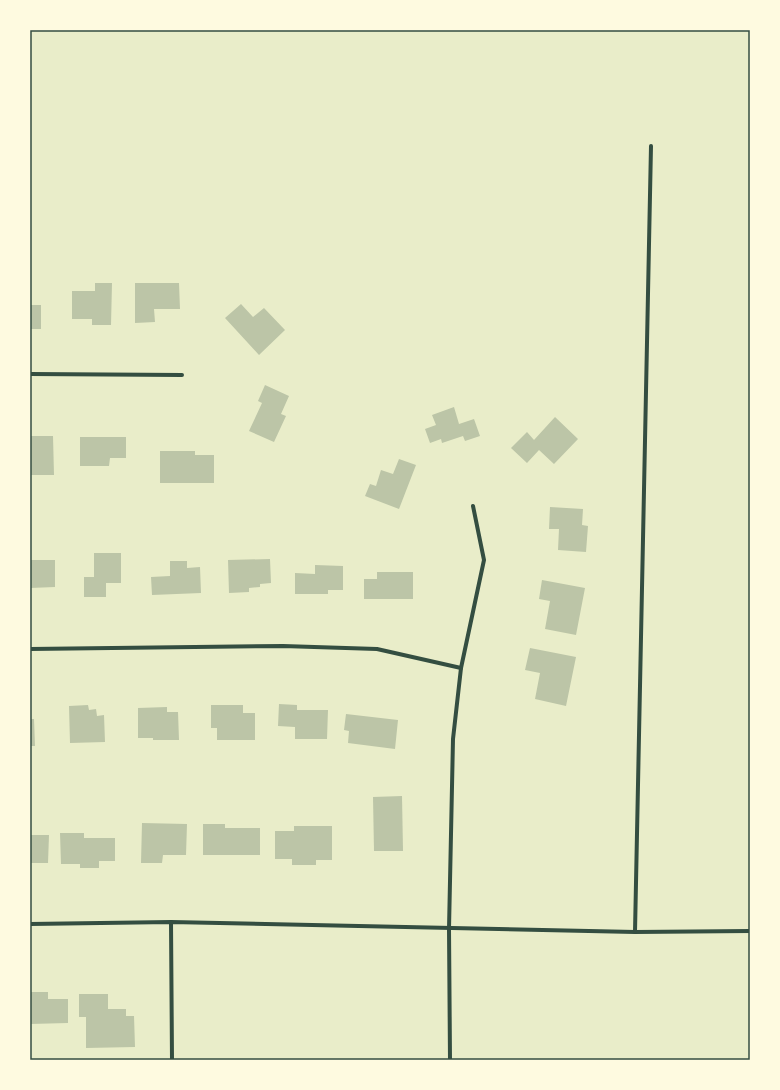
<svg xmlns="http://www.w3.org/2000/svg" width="780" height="1090" font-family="Mulish,sans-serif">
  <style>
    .building { fill: #bcc5a7 }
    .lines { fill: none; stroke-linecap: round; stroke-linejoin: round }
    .minor { stroke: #344e41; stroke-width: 4 }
    .neatline { fill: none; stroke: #344e41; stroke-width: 1.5 }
  </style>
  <rect width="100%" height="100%" fill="#e9edc9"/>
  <!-- building -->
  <g class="building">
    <path d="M95,283h17l-1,42h-19v-6h-20v-28h23z"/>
    <path d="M135,283h44l1,26h-26l1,13 -20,1z"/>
    <path d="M241,304l12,13 11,-9 21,22 -26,25 -34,-37z"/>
    <rect x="30" y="305" width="11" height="24"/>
    <path d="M265,385l24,11 -8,18 5,2 -12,26 -25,-11 13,-28 -4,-2z"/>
    <path d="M454,407l5,17 15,-5 6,17 -15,5 -2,-5 -21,7 -1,-4 -11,4 -5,-14 11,-4 -4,-10z"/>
    <path d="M555,417l23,22 -24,25 -15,-14 -12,13 -16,-15 16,-16 7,8z"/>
    <path d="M31,436h22l1,39h-24z"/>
    <path d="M80,437h46v21h-16l-1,8h-29z"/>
    <path d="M160,451h35v4h19v28h-54z"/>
    <path d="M399,459l17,6 -17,44 -34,-13 5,-12 6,2 5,-16 12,4z"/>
    <path d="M550,507l33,2 -1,16 6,1 -2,26 -28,-2 1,-21h-10z"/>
    <path d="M94,553h27v30h-15v14h-22v-20h10z"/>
    <path d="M270,559l1,24 -11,1v3l-11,1v4l-20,1 -1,-33z"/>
    <path d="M30,560h25v27l-25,1z"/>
    <path d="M170,561h17v7l13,-1 1,26 -49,2 -1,-18 19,-1z"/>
    <path d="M315,565l28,1v24h-15v4h-33v-21l20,1z"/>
    <path d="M377,572h36v27h-49v-20h13z"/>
    <path d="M542,580l43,8 -9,47 -31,-6 5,-28 -11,-2z"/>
    <path d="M530,648l46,9 -10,49 -31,-7 5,-26 -15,-3z"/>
    <path d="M279,704l18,1v5h31l-1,29h-32v-12l-17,-1z"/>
    <path d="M88,705l1,5 7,-1 1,7 7,-1 1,27 -35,1 -1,-37z"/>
    <path d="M211,705h32v8h12v27h-38v-12h-6z"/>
    <path d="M167,707v5h11l1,28h-26v-2h-15v-30z"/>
    <path d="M346,714l52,6 -3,29 -47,-6 1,-12 -5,-1z"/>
    <path d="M30,719h4l1,27h-5z"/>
    <path d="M402,796l1,55h-29l-1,-54z"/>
    <path d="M142,823l45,1 -1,31h-23l-1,8h-21z"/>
    <path d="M203,824h22v4h35v27h-57z"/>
    <path d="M294,826h38v34h-16v5h-24v-6h-17v-28h19z"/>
    <path d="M60,833h24v5h31v23h-16v7h-19v-4h-19z"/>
    <path d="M30,835h19l-1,28h-18z"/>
    <path d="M30,992h18v7h20v24l-38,1z"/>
    <path d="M79,994h29v15h18v7h8l1,31 -49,1v-31h-7z"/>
  </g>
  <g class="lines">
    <!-- minor -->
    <g class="minor">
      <path d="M30,374l152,1"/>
      <path d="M30,649l253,-3 94,3 84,19"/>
      <path d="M171,922l1,138"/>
      <path d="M30,924l141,-2 464,10 115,-1"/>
      <path d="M635,932l16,-786"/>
      <path d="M450,1060l-1,-131 4,-190 8,-71 23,-108 -11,-54"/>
    </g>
  </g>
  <!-- border -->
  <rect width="780" height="1090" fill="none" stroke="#fefae0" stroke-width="62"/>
  <rect x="31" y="31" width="718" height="1028" class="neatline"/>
</svg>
